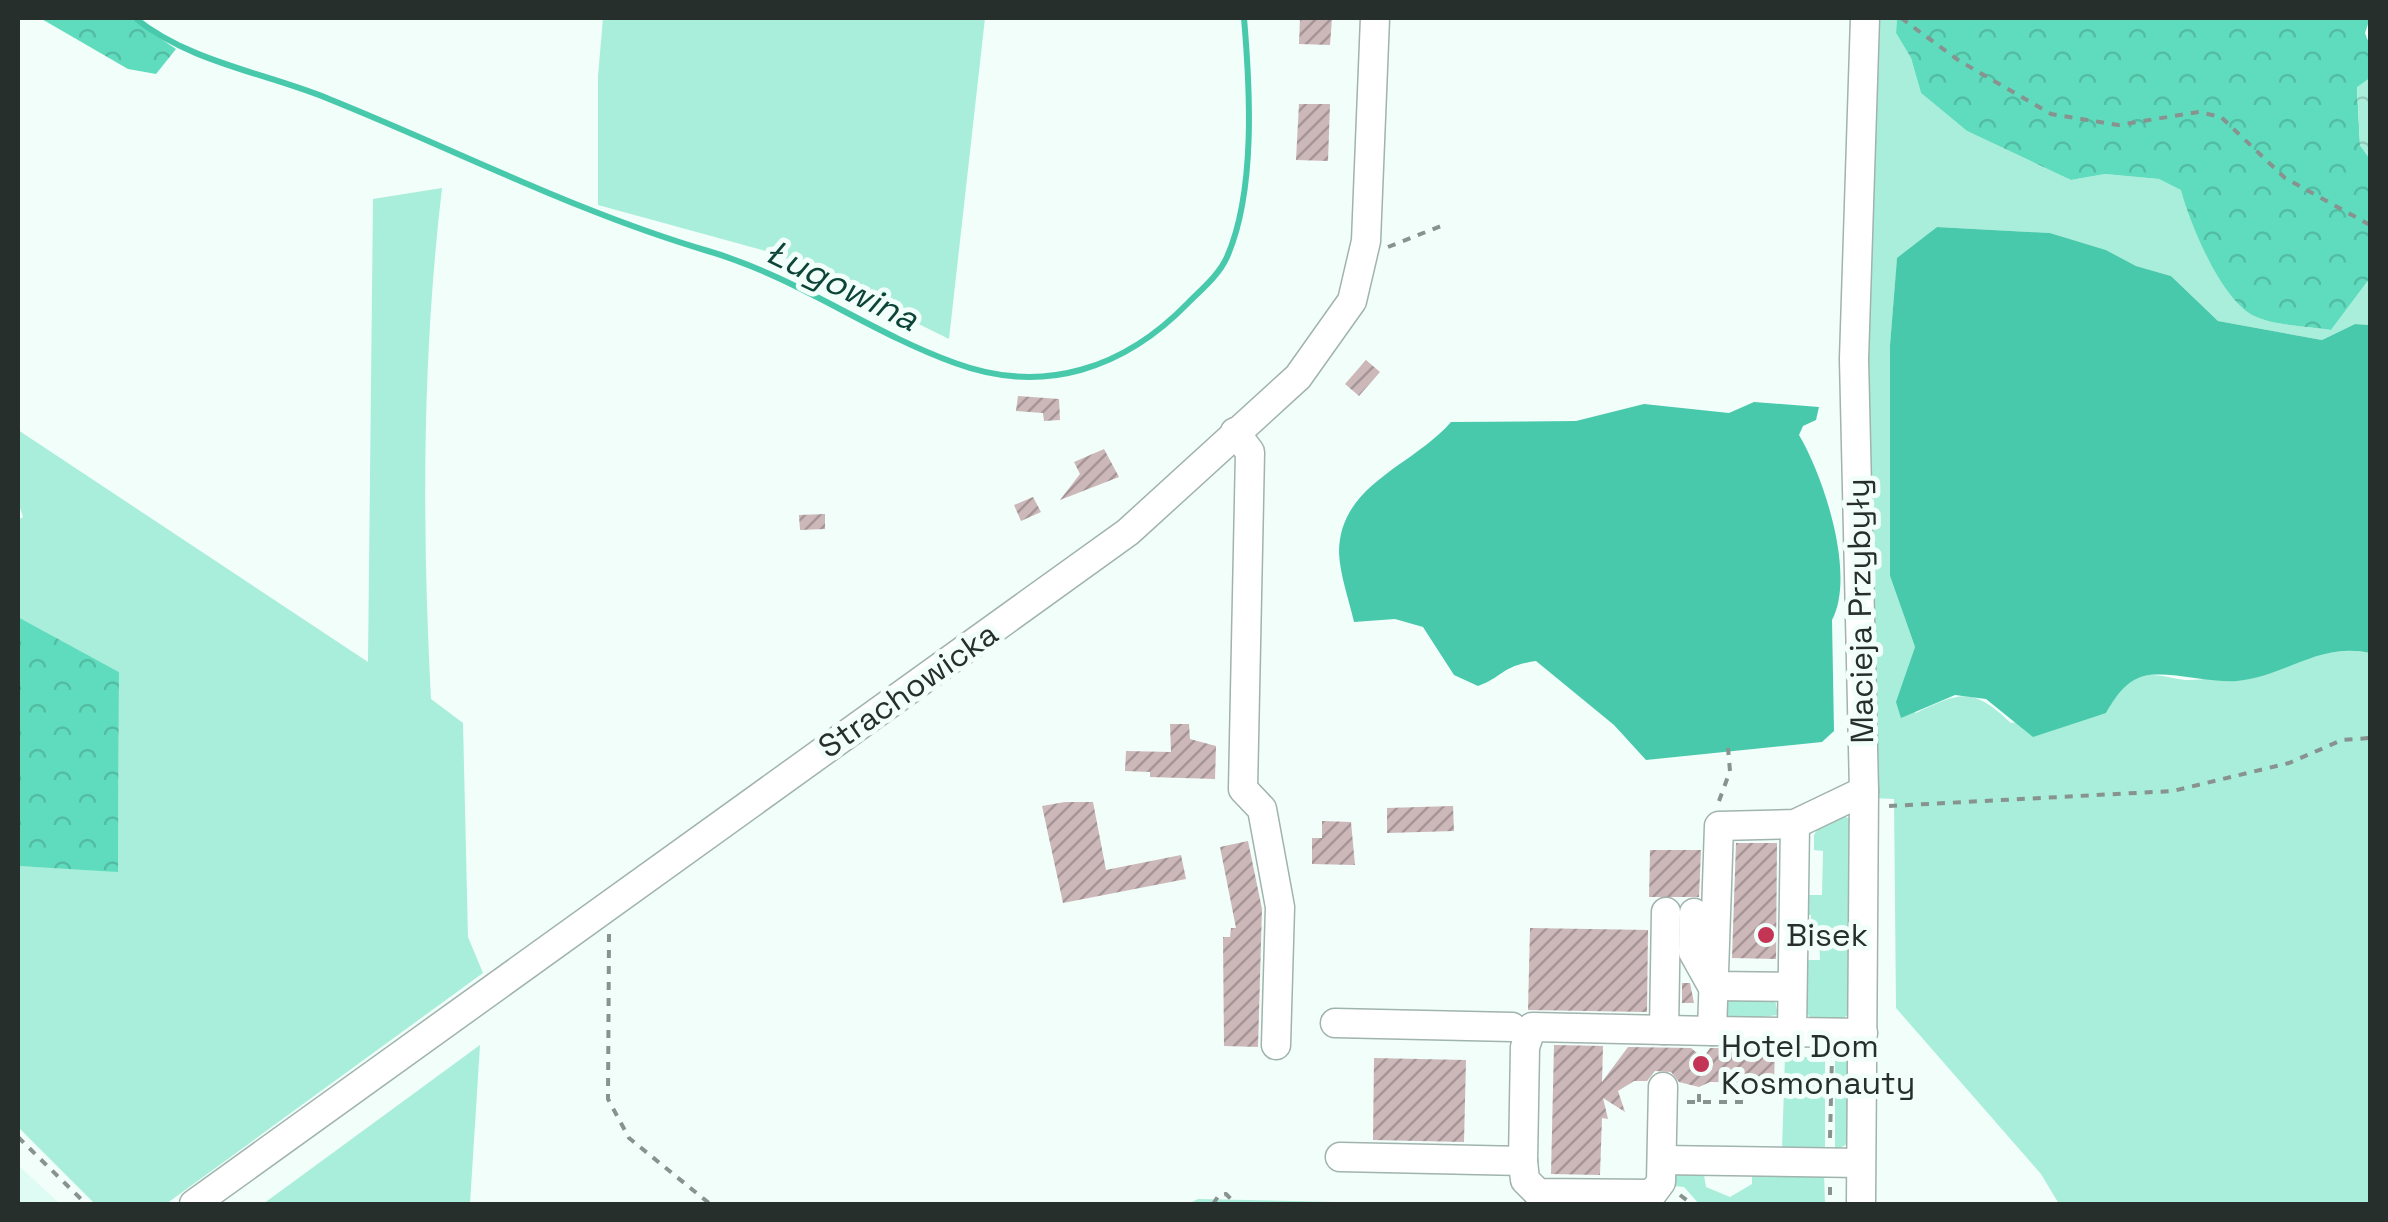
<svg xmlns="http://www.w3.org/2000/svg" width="2388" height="1222" font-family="'Space Grotesk',sans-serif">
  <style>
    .built { fill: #defcf3 }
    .green { fill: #a9eeda }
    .forest { fill: url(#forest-crowns) }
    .park { fill: url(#park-crowns) }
    .water { fill: #49c9ab }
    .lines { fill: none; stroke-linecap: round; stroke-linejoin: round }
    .stream { stroke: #49c9ab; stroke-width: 6 }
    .building { fill: url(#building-hatch) }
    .minor-casing { stroke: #a0b3ad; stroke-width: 31 }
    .path { stroke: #88928f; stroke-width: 4; stroke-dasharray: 8 8; stroke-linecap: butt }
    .minor { stroke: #fff; stroke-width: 28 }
    .poi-dot { fill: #c43455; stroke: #f2fefa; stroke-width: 4 }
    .labels { text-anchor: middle; stroke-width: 10; stroke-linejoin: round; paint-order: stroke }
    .street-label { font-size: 32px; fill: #272f2c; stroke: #f2fefa }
    .poi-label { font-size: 32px; fill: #272f2c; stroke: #f2fefa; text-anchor: start }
    .water-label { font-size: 35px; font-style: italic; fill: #0c4538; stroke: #f2fefa }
  </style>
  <defs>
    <pattern id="forest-crowns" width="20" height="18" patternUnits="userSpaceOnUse" patternTransform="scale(2.5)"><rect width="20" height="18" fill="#5fdcbe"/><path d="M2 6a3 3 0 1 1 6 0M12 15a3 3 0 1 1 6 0" fill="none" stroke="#53bda3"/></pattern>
    <pattern id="park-crowns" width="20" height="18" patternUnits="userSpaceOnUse" patternTransform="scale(2.5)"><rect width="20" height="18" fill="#a9eeda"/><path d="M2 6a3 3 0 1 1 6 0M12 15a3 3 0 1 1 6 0" fill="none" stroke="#91ccbb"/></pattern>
    <pattern id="building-hatch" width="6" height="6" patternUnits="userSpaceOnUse" patternTransform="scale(2.5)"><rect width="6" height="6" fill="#ccb7b9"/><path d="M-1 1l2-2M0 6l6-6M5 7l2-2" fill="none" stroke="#a69597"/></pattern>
  </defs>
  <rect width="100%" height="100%" fill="#f2fefa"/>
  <!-- built -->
  <path class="built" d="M18,1165l42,39h-42z"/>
  <!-- green -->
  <g class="green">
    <path d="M603,18h382l-36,321 -172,-85 -179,-49v-129z"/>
    <path d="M1875,18h22l-1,15 15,25 10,35 46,38 104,49 34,-6 54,5 23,11c8,34 39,110 72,126 21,10 54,10 77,14l39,-52v47l-15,-1 -33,16 -104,-19 -47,-45 -35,-10 -30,-16 -56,-17 -113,-6 -40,32 -7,86v231l25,71 -18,55 19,11c45,-22 57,-26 95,10l95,-10c9,-15 18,-32 37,-37 13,-4 32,4 46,4 57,0 130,-38 181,-27v551h-311l-18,-30 -145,-166 -2,-209 -22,-1 1,-294 -9,-187z"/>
    <path d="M442,188c-20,170 -20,340 -11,511l32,24 5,214 15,36 -317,231h-71l-77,-77v-261l100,5 1,-199 -101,-55v-97l5,-3 -5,-15v-72l350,232 5,-463z"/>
    <path d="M1844,816l6,3 -2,196c-14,9 -30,11 -42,-2l-5,-53h19l-1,-24h-8v-21l-8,-1 4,-19h15l1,-44 -9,-1v-15l8,-13z"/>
    <path d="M1728,999l47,1 3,15 -48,6 -4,-8z"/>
    <path d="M480,1045l-10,159h-207z"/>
    <path d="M1785,1056l40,2v94l-43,-2z"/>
    <path d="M1835,1058h15v84l-15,9z"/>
    <path d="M1673,1169h30l3,18 24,10 22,-13v-13l72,1 1,32h-126l-15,-17 -10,-1z"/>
    <path d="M1198,1199l230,5h-240z"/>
  </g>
  <!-- forest -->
  <g class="forest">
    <path d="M40,18h90l46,31 -20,25 -28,-5z"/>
    <path d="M1897,18h473l-5,15 5,13v32l-13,10 3,57 10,14v119l-39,52c-23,-4 -56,-4 -77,-14 -33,-16 -64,-92 -73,-126l-22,-11 -54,-5 -34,6 -104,-49 -46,-38 -10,-35 -15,-25z"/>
    <path d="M18,617l101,55 -1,200 -100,-6z"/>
  </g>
  <!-- park -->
  <path class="park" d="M2370,78v81l-10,-14 -3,-58z"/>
  <!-- water -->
  <g class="water">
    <path d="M1937,227l113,6 56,17 30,16 35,10 47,45 104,19 33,-16 15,1v328c-52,-11 -83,23 -133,28 -27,2 -70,-11 -93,-5 -19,5 -29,22 -38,37l-73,24 -47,-38 -31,-4 -54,23 -5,-16 19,-55 -25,-71v-231l7,-87z"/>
    <path d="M1754,402l65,5 -3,13 -13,6 -4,9c25,42 57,140 33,185l2,111 -12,11 -176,18 -32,-35 -78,-64c-35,5 -31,15 -58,25l-24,-11 -31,-48 -28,-8 -41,3c-5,-22 -14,-47 -15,-69 0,-69 73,-86 112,-131l125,-1 68,-17 85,9z"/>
  </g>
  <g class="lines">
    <!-- stream -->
    <path class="stream" d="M135,18c54,44 131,55 194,81 127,51 247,113 379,152 91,27 159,80 247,112 89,33 170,5 233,-60 14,-14 31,-28 39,-46 29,-66 23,-169 17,-239"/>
  </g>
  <!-- building -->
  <g class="building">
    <path d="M1300,18h32l-2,27 -31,-1z"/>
    <path d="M1299,104h31l-2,57 -32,-1z"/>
    <path d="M1366,360l14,12 -21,24 -14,-12z"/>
    <path d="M1018,396l41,3 1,21 -16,1 -1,-8 -27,-2z"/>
    <path d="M1104,449l15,28 -59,23 20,-26 -6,-12z"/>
    <path d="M1033,497l8,15 -20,9 -7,-16z"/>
    <path d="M825,514v15l-25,1 -1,-15z"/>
    <path d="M1170,724h19l1,15 26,7 -1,33 -65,-2v-5l-25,-1 1,-20 45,1z"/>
    <path d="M1065,802h28l13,68 75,-15 5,24 -123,24 -21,-97z"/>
    <path d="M1453,806l1,25 -67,2v-25z"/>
    <path d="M1322,821l29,1 4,43 -43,-1v-26h10z"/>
    <path d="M1248,841l14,68 -4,138 -34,-1 -1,-109h7l1,-9h5l-16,-81z"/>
    <path d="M1736,843h41l-1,116 -44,-1z"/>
    <path d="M1650,850h51l-2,47h-50z"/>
    <path d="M1530,928l118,2 -1,82 -119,-2z"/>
    <path d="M1682,983h8l4,20h-12z"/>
    <path d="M1554,1045l49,1 -1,36 26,-35 63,1 12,10 7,-10 65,1 -1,34 -64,-1 -11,5 -20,-5 -8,-10 -16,-1 -8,10h-13l-16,10 7,21 -22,-14 5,21 -6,-1 -2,57 -49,-1z"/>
    <path d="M1374,1058l92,2 -2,82 -91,-2z"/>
  </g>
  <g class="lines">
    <!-- minor casing -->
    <g class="minor-casing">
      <g id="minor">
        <path d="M1235,432l15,20 -7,337 19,20 18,98 -4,138"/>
        <path d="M1694,913l-1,39 19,34 79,1"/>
        <path d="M1335,1023l177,4"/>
        <path d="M1664,1030l2,-118"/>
        <path d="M1792,1032l3,-208"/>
        <path d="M1863,1033l-151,-2 7,-205 76,-2 69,-33"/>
        <path d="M1340,1157l183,4 2,-114 7,-20 180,4"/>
        <path d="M1662,1160l198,3"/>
        <path d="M1523,1161l2,19 13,13 114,1 9,-12 2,-95"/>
        <path d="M194,1204l934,-672 170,-155 54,-76 14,-60 9,-223"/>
        <path d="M1861,1204l3,-413 -10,-432 11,-341"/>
      </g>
    </g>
    <!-- path -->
    <g class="path">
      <path d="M1901,18l57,42 93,54 67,11 81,-13 22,5 64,61 85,47"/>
      <path d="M1388,247l53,-21"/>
      <path d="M1719,801l11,-30 -2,-23"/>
      <path d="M1889,806l284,-15 116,-28 53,-23 28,-2"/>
      <path d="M609,934l-1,165 21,39 81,66"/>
      <path d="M1687,1102h61"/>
      <path d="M1699,1102v-16"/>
      <path d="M18,1137l68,67"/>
      <path d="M1830,1138l2,-81"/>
      <path d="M1830,1187v17"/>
      <path d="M1680,1195l12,9"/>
      <path d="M1213,1204l6,-9 7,-1 10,10"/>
    </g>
    <!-- minor -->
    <use href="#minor" class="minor"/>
  </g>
  <!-- markers -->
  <g class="poi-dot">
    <circle cx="1766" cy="935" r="10"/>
    <circle cx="1701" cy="1064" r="10"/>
  </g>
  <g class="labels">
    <!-- street labels -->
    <g class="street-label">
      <text transform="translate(1860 611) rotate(-91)" y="11">Macieja Przybyły</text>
      <text transform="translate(908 690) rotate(-35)" y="11">Strachowicka</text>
    </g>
    <!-- poi labels -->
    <g class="poi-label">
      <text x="1786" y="946">Bisek</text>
      <text x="1721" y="1057">Hotel Dom<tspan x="1721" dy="37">Kosmonauty</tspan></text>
    </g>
    <!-- water labels -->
    <g class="water-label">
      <text transform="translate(842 285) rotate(26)" y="12">Ługowina</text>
    </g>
  </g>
  <!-- border -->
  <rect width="2388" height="1222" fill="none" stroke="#272f2c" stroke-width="40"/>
</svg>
